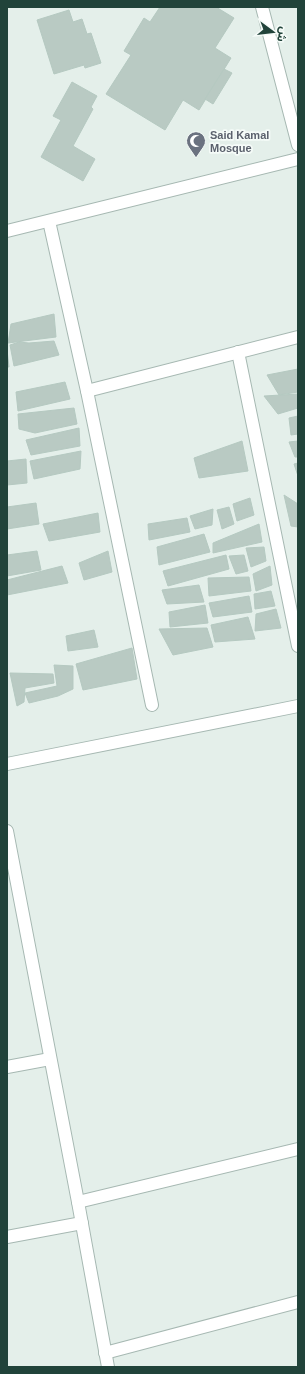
<svg xmlns="http://www.w3.org/2000/svg" width="305" height="1374" font-family="Arial,'Noto Sans Arabic',sans-serif">
  <style>
    .building { fill: #b9cac3; stroke: #b5c9c1 }
    .lines { fill: none; stroke-linecap: round; stroke-linejoin: round }
    .minor-casing { stroke: #a6b8b2; stroke-width: 14 }
    .tertiary-casing { stroke: #a6b8b2; stroke-width: 14 }
    .minor { stroke: #fff; stroke-width: 12 }
    .tertiary { stroke: #fff; stroke-width: 12 }
    .labels { text-anchor: middle; stroke-width: 3.5; stroke-linejoin: round; paint-order: stroke }
    .worship-label { font-size: 11px; font-weight: bold; fill: #5b616d; stroke: #f5fbf8; text-anchor: start }
  </style>
  <rect width="100%" height="100%" fill="#e4efea"/>
  <!-- building -->
  <g class="building">
    <path d="M160,7h56l18,11 -19,30 16,10 -32,52 -16,-10 -18,30 -59,-36 25,-39 -7,-4 20,-33 6,4z"/>
    <path d="M69,10l4,12 9,-3 5,15 4,-1 10,30 -16,5 -1,-3 -30,9 -17,-54z"/>
    <path d="M224,69l8,4 -19,31 -8,-5z"/>
    <path d="M72,82l25,14 -6,11 2,2 -20,37 22,13 -12,22 -42,-24 20,-37 -8,-4z"/>
    <path d="M54,314l2,23 -48,6 3,-19z"/>
    <path d="M54,341l5,14 -45,11 -4,-21 9,-3 10,1z"/>
    <path d="M7,350l2,17h-2z"/>
    <path d="M298,369v23l-19,3 -12,-20z"/>
    <path d="M65,382l5,17 -52,12 -2,-19z"/>
    <path d="M298,394v14l-20,6 -14,-18z"/>
    <path d="M74,408l3,16 -42,9 -16,-4 -1,-15z"/>
    <path d="M298,416v18l-7,1 -2,-17z"/>
    <path d="M79,428l1,18 -49,9 -5,-15z"/>
    <path d="M242,441l6,30 -49,7 -5,-20z"/>
    <path d="M298,441v16h-3l-6,-15z"/>
    <path d="M81,451l-1,18 -46,10 -4,-18z"/>
    <path d="M26,459l1,24 -20,2v-24z"/>
    <path d="M298,463v13l-4,-12z"/>
    <path d="M284,495l14,9v23l-7,-1z"/>
    <path d="M250,498l4,17 -17,6 -4,-17z"/>
    <path d="M36,503l3,21 -32,5v-22z"/>
    <path d="M229,507l5,17 -12,5 -5,-19z"/>
    <path d="M213,509l-1,16 -17,4 -5,-13z"/>
    <path d="M98,513l2,19 -51,9 -6,-17z"/>
    <path d="M187,518l3,14 -41,8 -1,-16z"/>
    <path d="M259,524l3,18 -49,11v-10z"/>
    <path d="M204,534l6,18 -51,13 -2,-18z"/>
    <path d="M264,547l2,14 -15,6 -5,-19z"/>
    <path d="M37,551l4,19 -34,6v-21z"/>
    <path d="M108,551l4,21 -28,8 -5,-17z"/>
    <path d="M226,555l3,14 -61,17 -5,-15z"/>
    <path d="M244,555l4,16 -12,3 -7,-18z"/>
    <path d="M62,566l6,17 -61,12v-15z"/>
    <path d="M270,566l2,19 -16,6 -3,-17z"/>
    <path d="M249,577l2,14 -42,5 -1,-18z"/>
    <path d="M199,585l5,17 -37,2 -5,-14z"/>
    <path d="M271,591l4,15 -20,3 -1,-15z"/>
    <path d="M249,596l3,16 -39,5 -4,-14z"/>
    <path d="M205,605l3,18 -38,4 -1,-15z"/>
    <path d="M276,609l5,19 -26,3 1,-17z"/>
    <path d="M248,617l7,22 -40,3 -4,-17z"/>
    <path d="M207,628l6,19 -40,8 -14,-26z"/>
    <path d="M94,630l4,17 -30,4 -2,-15z"/>
    <path d="M132,648l5,31 -54,11 -7,-26z"/>
    <path d="M54,665l19,1v23l-15,7 -29,7 -4,-10 32,-7z"/>
    <path d="M10,673l43,1 1,9 -29,5 -1,14 -7,4z"/>
  </g>
  <g class="lines">
    <!-- minor casing -->
    <g class="minor-casing">
      <g id="minor">
        <path d="M262,7l36,138"/>
        <path d="M49,221l38,170 65,314"/>
        <path d="M7,231l291,-72"/>
        <path d="M238,352l60,294"/>
        <path d="M87,391l211,-54"/>
        <path d="M7,831l71,371 30,165"/>
        <path d="M7,1067l43,-8"/>
        <path d="M78,1202l220,-53"/>
        <path d="M7,1237l75,-14"/>
        <path d="M105,1353l193,-51"/>
      </g>
    </g>
    <!-- tertiary casing -->
    <g class="tertiary-casing">
      <path id="tertiary" d="M7,764l291,-58"/>
    </g>
    <!-- minor -->
    <use href="#minor" class="minor"/>
    <!-- tertiary -->
    <use href="#tertiary" class="tertiary"/>
  </g>
  <!-- icons -->
  <defs>
    <g id="mosque-pin" transform="scale(1)"><path d="M0 17L-7.5 6A9.5 9.5 0 1 1 7.5 6Z" fill="#6b7280" stroke="#f5fbf8"/><path d="M3.5-4.9A6 6 0 1 0 3.5 4.9A5 5 0 1 1 3.5-4.9Z" fill="#fff"/></g>
  </defs>
  <g fill-rule="evenodd">
    <use href="#mosque-pin" x="196" y="141"/>
  </g>
  <g class="labels">
    <!-- worship labels -->
    <g class="worship-label">
      <text x="210" y="139">Said Kamal<tspan x="210" dy="13">Mosque</tspan></text>
    </g>
  </g>
  <!-- border -->
  <rect width="305" height="1374" fill="none" stroke="#21433a" stroke-width="16"/>
  <!-- north arrow -->
  <g transform="translate(273 32) rotate(105)" stroke="#f5fbf8" stroke-width="3" paint-order="stroke">
  <path d="M0-3L7 15L0 10L-7 15Z" fill="#21433a"/>
  <text y="-6" font-size="11" font-weight="bold" text-anchor="middle" fill="#21433a">ش</text>
  </g>
</svg>
